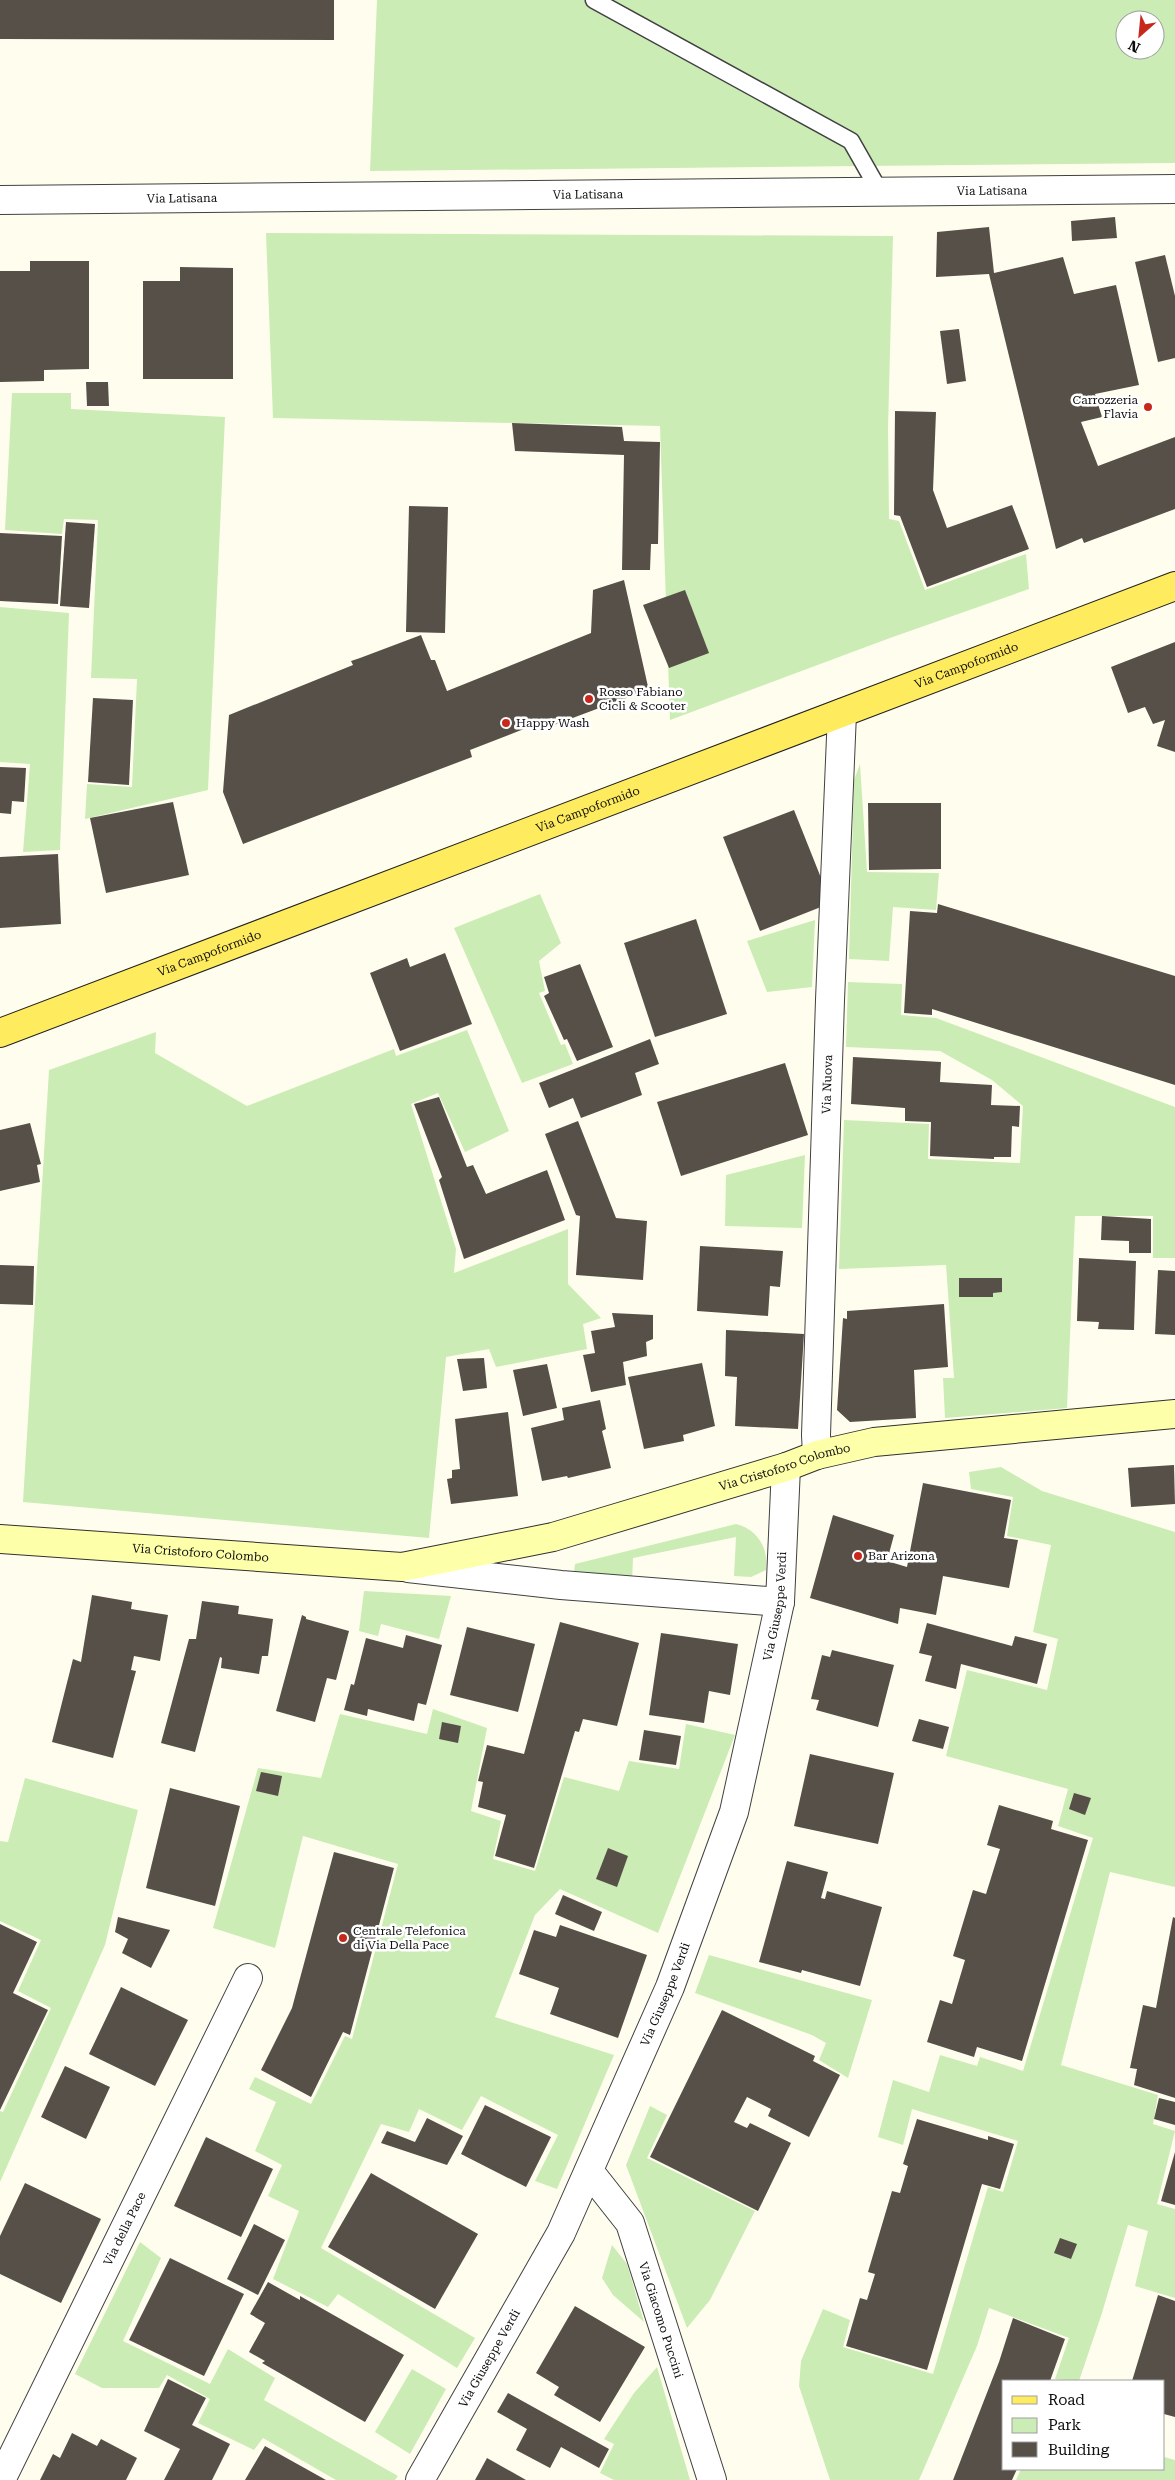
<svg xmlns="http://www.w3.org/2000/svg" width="1175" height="2480" font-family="'Roboto Serif',serif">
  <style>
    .green { fill: #cbecb5; fill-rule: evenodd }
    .building { fill: #575049 }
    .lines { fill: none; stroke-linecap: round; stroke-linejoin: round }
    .lane-casing { stroke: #414141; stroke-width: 19 }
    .street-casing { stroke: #414141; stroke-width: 30 }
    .secondary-casing { stroke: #303030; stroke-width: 30 }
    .primary-casing { stroke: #1f1f1f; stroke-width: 30 }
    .lane { stroke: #fff; stroke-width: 16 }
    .street { stroke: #fff; stroke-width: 28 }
    .secondary { stroke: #feffa9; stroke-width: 28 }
    .primary { stroke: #ffeb5e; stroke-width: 28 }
    .poi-dot { fill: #c8281c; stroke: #fff; stroke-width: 2 }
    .labels { text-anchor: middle; stroke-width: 5; stroke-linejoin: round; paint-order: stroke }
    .street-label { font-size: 12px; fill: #0e0e0e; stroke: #fff }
    .poi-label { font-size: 12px; fill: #0e0e0e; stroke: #fff; text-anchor: start }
  </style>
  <rect width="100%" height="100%" fill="#fffeee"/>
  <!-- green -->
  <g class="green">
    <path d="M377,0h798v163l-805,8zM1125,20h30v30h-30z"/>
    <path d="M266,233l627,3 -5,192 1,91 10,2 26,69 101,-36 3,35 -139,49 -220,82 -10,-294 -387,-8z"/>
    <path d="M12,393h59v16l154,8 -17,373 -123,29 2,-35 45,3 5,-108 -46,-1 7,-158 -34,-1 -2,15 -57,-4z"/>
    <path d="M0,607l69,6 -9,237 -37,2 7,-88 -30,-2z"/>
    <path d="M860,764l7,108 72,1 -3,37 -43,-3 -4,54 -40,-2 5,-179z"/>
    <path d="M540,894l21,49 -22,18 6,30 -6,2 22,52 4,-1 8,20 -51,19 -68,-155z"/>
    <path d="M815,920l-3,67 -45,5 -20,-51z"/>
    <path d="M848,982l54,2 -1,31 35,3 239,89v151h-22v-42h-78l-8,192 -122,10 -2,-40h11l-8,-113 -107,4 5,-149 85,4 -1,35 92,4 3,-57 -31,-26 -52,-29 -94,-4z"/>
    <path d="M467,1030l42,101 -44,21 -27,-59 -27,11 45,145 -2,24 114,-44v55l33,34 -18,6 4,25 -91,18 -7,-18 -43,8 -17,181 -406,-36 26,-432 107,-38 -1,21 92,53 147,-57 2,7z"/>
    <path d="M805,1155l-3,73 -77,-2 1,-51z"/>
    <path d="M1001,1467l41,24 133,41v355l-65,-15 -49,193 97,30 -5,29 22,7 -18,73 18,5v89l-40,-12 13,-55 -20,-6 -26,88 -23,68 -24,-2 14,-41 -80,-30 -12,38 -58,134h-89l-31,-94 2,-25 22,-52 27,11 -7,27 90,27 55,-187 15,5 15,-51 -106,-32 -9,36 -25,-8 15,-57 36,12 11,-37 37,11 3,-9 43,14 70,-233 -35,-12 10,-37 -122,-33 21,-86 80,20 11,-51 -25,-7 18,-87 -44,-9 6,-39 -42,-8 -2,-17z"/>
    <path d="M736,1524c21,5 33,24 30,46l-15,7 -17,-1 2,-39 -103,21 -1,24 -59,-3 2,-15z"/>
    <path d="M364,1591l87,5 -12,43 -58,-15 -3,12 -19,-5z"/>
    <path d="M433,1709l54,19 -16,83 30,10 -8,38 42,12 29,-94 55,14 10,-30 50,8 7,-45 49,11 -77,198 -98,-44 -25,26 -40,102 119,38 -57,134 -22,-8 23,-46 -77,-39 -19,34 -43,-21 -10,23 -28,-8 -60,124 154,90 -18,30 -119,-74 -10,13 -55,-28 26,-68 -31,-15 14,-31 -27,-14 21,-49 -27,-13 6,-12 56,27 34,-68 7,3 46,-175 -95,-28 -28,112 -62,-20 45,-160 63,10 19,-64 87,20z"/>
    <path d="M25,1778l113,32 -33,135 -105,237v-71l3,1 48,-104 -33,-17 23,-51 -41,-19v-80l8,1z"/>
    <path d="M709,1955l163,45 -24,78 -29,-18 7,-17 -14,-8 -117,-42z"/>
    <path d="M650,2106l17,9 -20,43 108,53 -45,89 -23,28 -61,-163z"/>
    <path d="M140,2242l21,16 -38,83 87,43 18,-35 47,29 -11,22 134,76 -3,4h-59l-73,-42 -9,12 -56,-27 12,-24 -43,-24 -8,13h-57l-27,-14z"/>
    <path d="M612,2245l15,19 17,58 -31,-27 -11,-17z"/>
    <path d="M657,2367l33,113h-76l-14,-7 14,-29 -10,-5 30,-46z"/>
    <path d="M412,2369l34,20 -36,65 -35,-22z"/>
    <path d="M1164,2457l11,3v20h-159l5,-11h143z"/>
  </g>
  <!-- building -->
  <g class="building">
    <path d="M0,0h334v40l-334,-1z"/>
    <path d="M1115,217l2,21 -45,3 -1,-20z"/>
    <path d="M989,227l5,46 69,-16 11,37 42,-9 23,100 -44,9 7,23 -21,5 17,44 77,-29v72l-91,34 -2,-5 -26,11 -67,-275 -53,3 1,-45z"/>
    <path d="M1165,255l10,41v62l-17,4 -23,-100z"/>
    <path d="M30,261h59v108l-45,1v11l-44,1v-111h30z"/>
    <path d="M180,267l53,1v111h-90v-98h37z"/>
    <path d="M959,329l7,52 -19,3 -7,-53z"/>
    <path d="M86,382h22l1,24h-22z"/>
    <path d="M895,411l41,1 -3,78 14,38 65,-23 17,44 -102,38 -27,-71 -6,-1z"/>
    <path d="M512,423l110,4 2,14 36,1 -2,102h-7l-1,26h-28l2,-115 -109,-4z"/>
    <path d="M409,506l39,1 -3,126 -39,-1z"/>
    <path d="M66,522l29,2 -6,84 -29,-2z"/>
    <path d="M0,533l62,3 -4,68 -58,-3z"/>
    <path d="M624,580l25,111 -15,4 -80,30 -2,-7 -82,32 2,7 -229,87 -20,-52 6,-77 124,-50 -2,-4 9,-3 61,-23 10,25h4l12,31 144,-58 2,-43z"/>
    <path d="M685,590l24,63 -40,15 -26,-63z"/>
    <path d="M1175,642v110l-18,-6 8,-26 -12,4 -8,-17 -17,6 -17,-46z"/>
    <path d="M93,698l40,2 -4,85 -41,-3z"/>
    <path d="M0,767l26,1 -2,34 -12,-1 -1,13 -11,-1z"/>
    <path d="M173,802l16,73 -83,18 -16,-75z"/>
    <path d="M868,803h73v66l-72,1z"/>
    <path d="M794,810l37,93 -71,28 -37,-94z"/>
    <path d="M58,854l3,70 -61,4v-71z"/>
    <path d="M938,904l237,72v109l-243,-76v6l-28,-2 6,-102 27,2z"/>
    <path d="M696,919l31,95 -72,23 -31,-94z"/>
    <path d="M445,953l27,71 -72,27 -30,-78 37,-15 3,9z"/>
    <path d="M580,964l33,83 -36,14 -10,-22 -3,1 -20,-44 5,-3 -5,-16z"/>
    <path d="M650,1039l9,25 -24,9 7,22 -61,23 -8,-20 -24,10 -10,-25z"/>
    <path d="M853,1057l88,5 -1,20 52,3 -1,20 29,1 -1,21 -7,-1 -1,31h-17v2l-64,-3 1,-34 -26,-1v-13l-54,-4z"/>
    <path d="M785,1063l23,72 -127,41 -24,-74z"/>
    <path d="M439,1097l28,70 6,-2 13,29 61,-24 18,50 -101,39 -25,-79 3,-3 -28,-73z"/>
    <path d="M578,1121l38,97 31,3 -4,59 -67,-5 4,-59 -4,-1 -31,-81z"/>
    <path d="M30,1123l11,41 -4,1 3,17 -40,9v-61z"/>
    <path d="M1102,1216l49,3v34h-22v-12l-28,-1z"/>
    <path d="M700,1246l83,5 -3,36 -10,-1 -2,30 -71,-5z"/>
    <path d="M1079,1258l57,3 -2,69 -36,-1 1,-7 -22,-1z"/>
    <path d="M0,1265l34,1 -1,39 -33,-1z"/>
    <path d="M1158,1270l17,1v64l-20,-1z"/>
    <path d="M959,1278h43v14l-9,1v4h-34z"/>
    <path d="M944,1304l4,63 -34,3 2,48 -66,4 -13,-12 6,-92 4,1v-8z"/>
    <path d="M612,1313l41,2v24l-7,3 1,14 -24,6 3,23 -35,7 -8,-37 12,-2 -4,-22 24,-4z"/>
    <path d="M726,1330l78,4 -6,95 -63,-3 2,-49 -12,-1z"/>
    <path d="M484,1358l3,30 -24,3 -6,-32z"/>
    <path d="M702,1363l13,63 -32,9 1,6 -40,8 -16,-72z"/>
    <path d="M547,1364l10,44 -34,8 -10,-46z"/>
    <path d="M600,1400l6,29 -4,2 9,37 -43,10 -1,-2 -25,5 -11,-53 33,-8 -2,-12z"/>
    <path d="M508,1412l10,84 -67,8 -4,-25 5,-1v-8l8,-1 -5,-50z"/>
    <path d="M1174,1465l1,39 -44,3 -3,-39z"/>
    <path d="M923,1483l88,17 -7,38 14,2 -9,48 -66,-12 -7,39 -36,-7 -2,16 -88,-26 23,-83 61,20 -7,26 20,6z"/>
    <path d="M92,1595l40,7 -1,7 37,6 -8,46 -26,-5 -3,14 5,1 -23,87 -61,-16 21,-83 8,3z"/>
    <path d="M202,1601l37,5 -1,8 35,5 -5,37h-6l-3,18 -38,-6 1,-10 -2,-1 -25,95 -34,-9 28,-104h7z"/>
    <path d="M302,1615l4,2v2l43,12 -13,49 -9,-2 -12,44 -39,-11z"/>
    <path d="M560,1622l79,21 -22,83 -34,-7 -4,13 -4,-1 -41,137 -39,-12 11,-41 -28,-8 5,-25 -5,-1 9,-36 37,9z"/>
    <path d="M927,1623l85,23 3,-10 32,8 -10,40 -76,-20 -5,25 -31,-8 7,-25 -13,-3z"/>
    <path d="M467,1627l68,17 -17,68 -68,-17z"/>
    <path d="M661,1633l77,11 -8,51 -21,-4 -5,32 -55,-8z"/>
    <path d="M406,1635l36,10 -16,60 -8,-2 -4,18 -46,-12 -1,7 -23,-6 7,-26 3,1 12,-47 37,10z"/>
    <path d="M832,1650l62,15 -16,62 -62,-17 3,-10 -8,-1 11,-44 8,2z"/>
    <path d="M919,1719l30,8 -6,22 -31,-8z"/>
    <path d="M442,1722l19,4 -3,17 -19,-4z"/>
    <path d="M644,1730l37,6 -5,29 -37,-5z"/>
    <path d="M810,1754l84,19 -16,71 -84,-18z"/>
    <path d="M261,1772l21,4 -4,20 -22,-5z"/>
    <path d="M170,1788l70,18 -25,100 -69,-18z"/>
    <path d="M1074,1793l17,5 -6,17 -16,-6z"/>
    <path d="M999,1805l54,16 -2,8 37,11 -66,221 -45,-14 -3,10 -47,-15 13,-42 12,4 13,-44 -12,-4 20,-66 13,4 14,-45 -13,-4z"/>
    <path d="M608,1848l20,8 -11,31 -21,-8z"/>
    <path d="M334,1852l60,16 -44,167 -7,-3 -32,65 -50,-27 31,-62z"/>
    <path d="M787,1861l41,11 -7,26 4,1 2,-8 55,16 -22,79 -58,-16 -1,3 -42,-11z"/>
    <path d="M563,1895l39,17 -8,19 -39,-17z"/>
    <path d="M118,1917l52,13 -19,38 -29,-15 6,-14 -13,-7z"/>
    <path d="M1173,1917l2,1v180l-41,-13 3,-16 -7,-1 13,-63 13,3z"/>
    <path d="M0,1924l37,18 -24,51 35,17 -48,100z"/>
    <path d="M560,1925l87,30 -29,83 -68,-24 9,-26 -40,-14 15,-44 22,7z"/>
    <path d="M121,1987l67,33 -33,66 -66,-32z"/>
    <path d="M722,2010l93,46 -2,5 27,14 -31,62 -41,-21 3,-7 -24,-12 -13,25 13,6 3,-5 41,20 -33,68 -108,-54z"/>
    <path d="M65,2066l45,21 -24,52 -45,-22z"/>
    <path d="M1159,2098l16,4v23l-21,-6z"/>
    <path d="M485,2105l66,32 -25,50 -65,-33z"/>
    <path d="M427,2118l36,18 -16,29 -66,-22 6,-12 28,11z"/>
    <path d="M917,2119l71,21v-4l26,8 -14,45 -18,-5 -55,186 -81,-24 14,-48 7,2 8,-26 -7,-2 24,-81 8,2 8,-27 -5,-2z"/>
    <path d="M206,2137l67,32 -32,68 -67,-31z"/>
    <path d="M1175,2152v53l-14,-4z"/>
    <path d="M371,2173l107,61 -43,75 -107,-62z"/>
    <path d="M25,2183l76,36 -40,84 -61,-29v-38z"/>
    <path d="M254,2224l31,16 -27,55 -31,-16z"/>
    <path d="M1060,2238l17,6 -6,15 -17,-6z"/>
    <path d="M170,2258l74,36 -40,82 -75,-36z"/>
    <path d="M268,2282l32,18v-4l104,59 -39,67 -103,-59 3,-2 -16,-9 16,-29 -15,-9z"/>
    <path d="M1158,2295l17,6v116l-11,-3v-33h-32z"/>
    <path d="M575,2306l70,41 -45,75 -46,-27 5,-8 -23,-14z"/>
    <path d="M1013,2318l52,21 -15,42h-46v88h13l-5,11h-59l46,-118z"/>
    <path d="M168,2379l38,19 -14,27 38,19 -18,36h-48l16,-31 -36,-18z"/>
    <path d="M508,2393l101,56 -10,19 -38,-21 -11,21 -34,-18 11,-21 -30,-17z"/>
    <path d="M72,2433l25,13 4,-7 36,19 -11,22h-86l13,-26 7,4z"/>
    <path d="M265,2446l61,34h-81z"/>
    <path d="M487,2458l39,22h-51z"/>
  </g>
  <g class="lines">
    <!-- lane casing -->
    <g class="lane-casing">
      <path id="lane" d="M594,0l257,141 29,51"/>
    </g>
    <!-- street casing -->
    <g class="street-casing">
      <g id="street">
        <path id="s1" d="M0,200l1175,-11"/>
        <path id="s2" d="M817,1455l-1,-20 14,-435 12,-287"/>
        <path d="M408,1568l153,17 219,17"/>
        <path id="s3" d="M589,2171l41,52 82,257"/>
        <path id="s4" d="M1,2480l247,-502"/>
        <path id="s5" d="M420,2480l141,-247 109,-246 64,-175 46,-210 6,-135"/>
      </g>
    </g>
    <!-- secondary casing -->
    <g class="secondary-casing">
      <g id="secondary">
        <path id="s6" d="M0,1539l402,28 151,-30 233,-70 31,-12 57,-13 301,-28"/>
      </g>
    </g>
    <!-- primary casing -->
    <g class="primary-casing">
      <g id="primary">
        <path id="s7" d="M0,1033l1175,-447"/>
      </g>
    </g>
    <!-- lane -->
    <use href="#lane" class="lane"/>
    <!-- street -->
    <use href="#street" class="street"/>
    <!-- secondary -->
    <use href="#secondary" class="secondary"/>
    <!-- primary -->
    <use href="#primary" class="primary"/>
  </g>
  <!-- markers -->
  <g class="poi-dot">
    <circle cx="1148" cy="407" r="5"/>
    <circle cx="589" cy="699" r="5"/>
    <circle cx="506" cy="723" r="5"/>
    <circle cx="858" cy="1556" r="5"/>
    <circle cx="343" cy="1938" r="5"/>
  </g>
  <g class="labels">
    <!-- street labels -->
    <g class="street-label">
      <text dy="4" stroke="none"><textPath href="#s1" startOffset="992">Via Latisana</textPath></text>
      <text dy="4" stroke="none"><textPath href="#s1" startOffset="588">Via Latisana</textPath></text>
      <text dy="4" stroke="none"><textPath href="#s1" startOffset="182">Via Latisana</textPath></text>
      <text dy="4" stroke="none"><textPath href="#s7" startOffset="1034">Via Campoformido</textPath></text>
      <text dy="4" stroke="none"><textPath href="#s7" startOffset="629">Via Campoformido</textPath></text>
      <text dy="4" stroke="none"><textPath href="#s7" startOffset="224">Via Campoformido</textPath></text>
      <text dy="4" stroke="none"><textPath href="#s2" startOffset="371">Via Nuova</textPath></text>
      <text dy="4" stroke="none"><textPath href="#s6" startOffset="799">Via Cristoforo Colombo</textPath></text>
      <text dy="4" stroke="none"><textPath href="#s6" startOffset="201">Via Cristoforo Colombo</textPath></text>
      <text dy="4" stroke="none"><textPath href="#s5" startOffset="950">Via Giuseppe Verdi</textPath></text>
      <text dy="4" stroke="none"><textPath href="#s5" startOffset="545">Via Giuseppe Verdi</textPath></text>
      <text dy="4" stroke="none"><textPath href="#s4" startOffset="280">Via della Pace</textPath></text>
      <text dy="4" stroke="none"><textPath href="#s3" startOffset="168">Via Giacomo Puccini</textPath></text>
      <text dy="4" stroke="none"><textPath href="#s5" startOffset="140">Via Giuseppe Verdi</textPath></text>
    </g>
    <!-- poi labels -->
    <g class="poi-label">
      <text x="1138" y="404" text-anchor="end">Carrozzeria<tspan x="1138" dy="14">Flavia</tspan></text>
      <text x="599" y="696">Rosso Fabiano<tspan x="599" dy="14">Cicli &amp; Scooter</tspan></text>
      <text x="516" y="727">Happy Wash</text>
      <text x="868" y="1560">Bar Arizona</text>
      <text x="353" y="1935">Centrale Telefonica<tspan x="353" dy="14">di Via Della Pace</tspan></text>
    </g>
  </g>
  <!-- legend -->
  <rect x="1002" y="2380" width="162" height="90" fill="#ffffff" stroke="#9f9f9f"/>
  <rect x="1012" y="2396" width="25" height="8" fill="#ffeb5e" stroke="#9f9f9f"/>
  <text x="1048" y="2405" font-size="15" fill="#0e0e0e">Road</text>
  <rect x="1012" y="2418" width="25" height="15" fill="#cbecb5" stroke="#9f9f9f"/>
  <text x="1048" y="2430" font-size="15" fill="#0e0e0e">Park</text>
  <rect x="1012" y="2442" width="25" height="15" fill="#575049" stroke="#9f9f9f"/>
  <text x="1048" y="2455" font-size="15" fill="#0e0e0e">Building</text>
  <!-- north arrow -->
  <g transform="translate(1140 35) rotate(207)"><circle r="24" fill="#ffffff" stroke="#9f9f9f"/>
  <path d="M0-4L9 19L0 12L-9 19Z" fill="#c8281c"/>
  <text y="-8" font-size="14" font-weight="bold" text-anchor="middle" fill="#0e0e0e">N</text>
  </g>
</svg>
